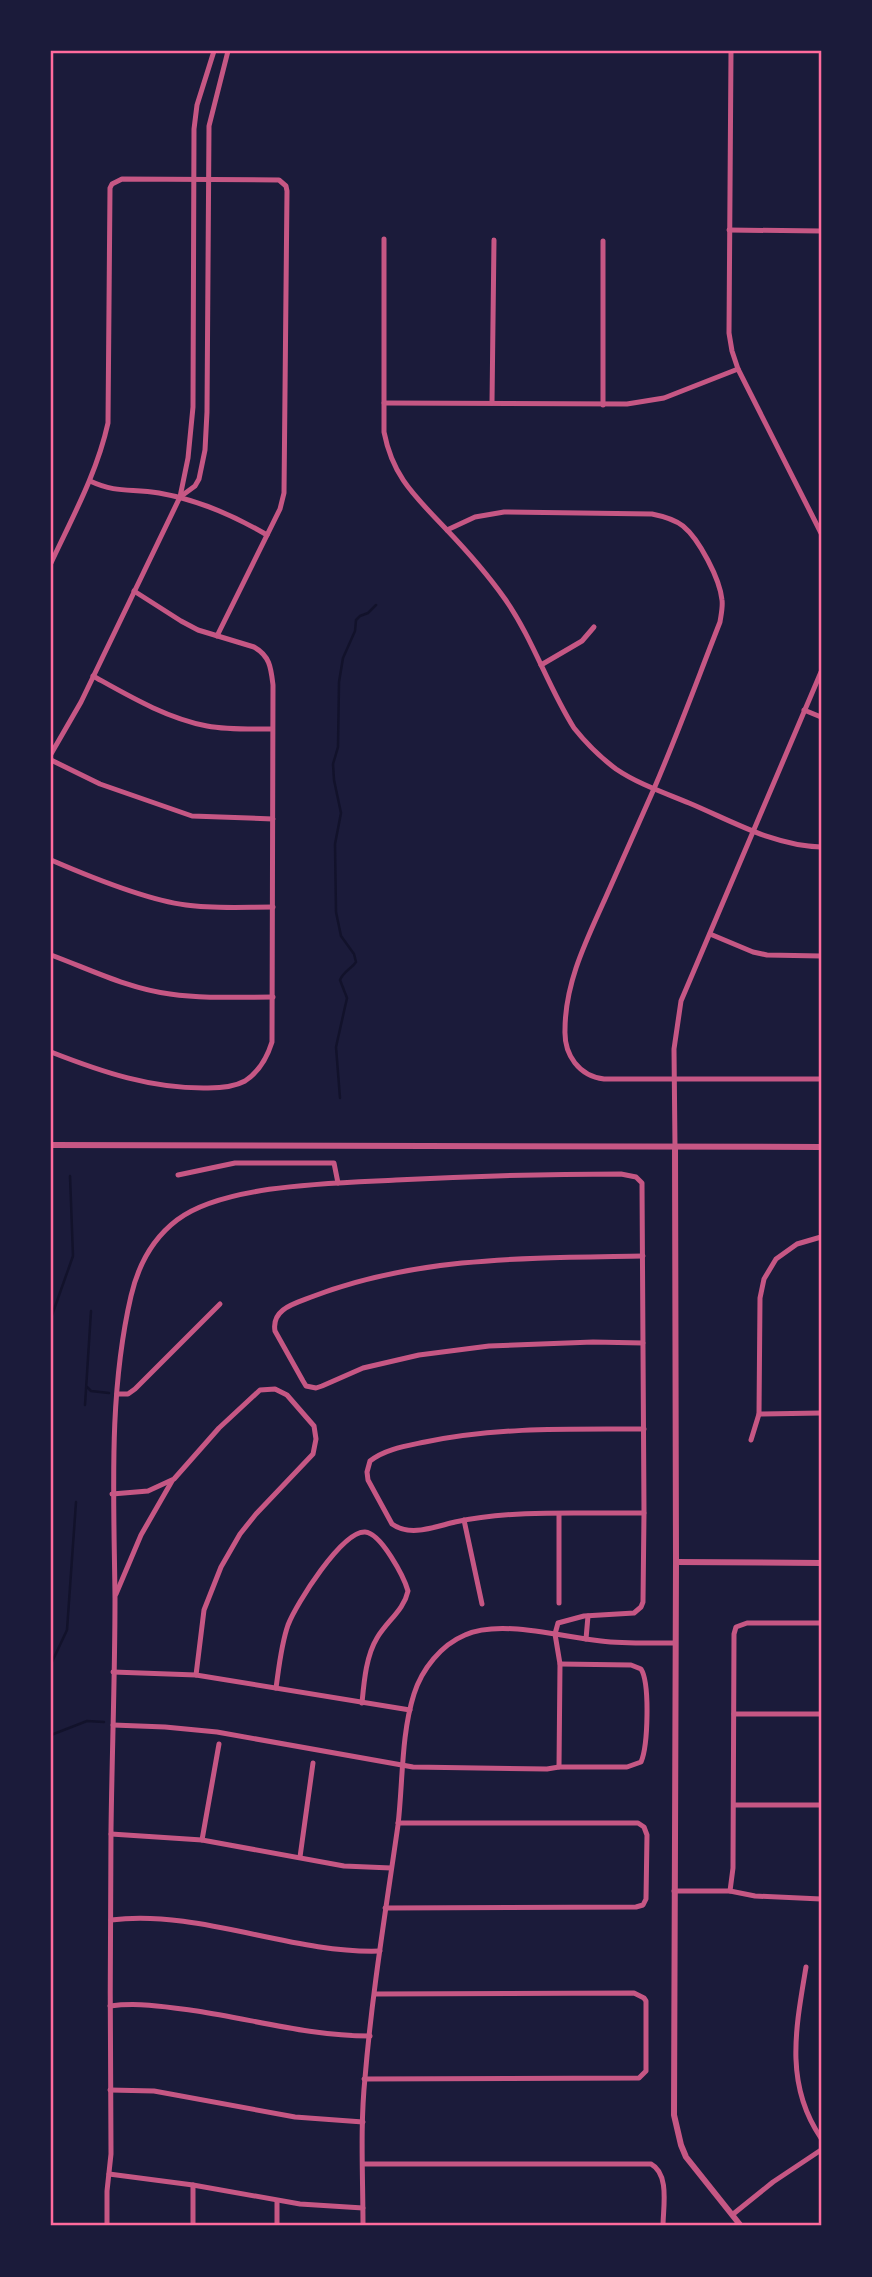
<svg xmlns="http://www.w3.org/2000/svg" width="872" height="2277" font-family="Figtree,sans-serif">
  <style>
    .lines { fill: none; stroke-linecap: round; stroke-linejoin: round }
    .stream { stroke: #12122b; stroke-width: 2.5 }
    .minor { stroke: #c65784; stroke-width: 5 }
    .tertiary { stroke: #c65784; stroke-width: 6 }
    .neatline { fill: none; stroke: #ff6b9d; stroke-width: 2.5 }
  </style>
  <rect width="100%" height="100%" fill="#1b1b3a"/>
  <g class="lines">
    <!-- stream -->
    <g class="stream">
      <path d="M340,1098l-4,-51 11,-49 -7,-18c3,-8 11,-11 16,-18l-2,-8 -13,-18 -5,-24 -1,-68 6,-31 -7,-33 -1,-16 5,-17 1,-65 4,-24 12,-27 1,-11 4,-4 8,-3 8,-8"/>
      <path d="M51,1318l22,-62 -3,-80"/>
      <path d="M87,1387l4,4 18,2"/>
      <path d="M85,1405l6,-94"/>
      <path d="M51,1664l16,-34 9,-128"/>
      <path d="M51,1735l36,-14 17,1"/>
    </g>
    <!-- minor -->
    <g class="minor">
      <path d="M731,51l-2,282 3,18 6,18 83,164"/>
      <path d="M729,230l92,1"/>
      <path d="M384,239v193c9,46 32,65 62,97 21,22 42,46 59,70 28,40 43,88 69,129 12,15 26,29 42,41 22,15 49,24 73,34 43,18 85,43 132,44"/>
      <path d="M384,403l243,1 37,-6 74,-29"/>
      <path d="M492,403l2,-163"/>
      <path d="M603,405v-164"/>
      <path d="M90,481c28,13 41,7 69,12 40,7 74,22 108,42"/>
      <path d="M180,497l15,-11 4,-7 6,-29 2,-38 2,-286 19,-75"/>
      <path d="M447,530l28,-13 29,-5 148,2c10,2 22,5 31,12 16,13 37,53 39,74 1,7 -1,15 -2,22 -22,56 -43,114 -67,169 -16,36 -32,72 -48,108 -19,42 -40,84 -40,131 -1,25 14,46 39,49h217"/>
      <path d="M51,563c21,-45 46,-90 57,-140l2,-235 2,-4 10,-5 157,1 7,6 1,5 -3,302 -4,16 -63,127"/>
      <path d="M541,665l41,-24 12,-14"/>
      <path d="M93,676c36,20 73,42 114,50 21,4 43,3 65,3"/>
      <path d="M804,710l17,7"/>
      <path d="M51,754l30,-52 99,-205 8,-39 5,-51 1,-278 3,-24 17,-54"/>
      <path d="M51,760l49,24 92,32 81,3"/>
      <path d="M51,860c37,16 95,40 135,45 28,4 58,2 87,2"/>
      <path d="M710,934l43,18 14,3 54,1"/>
      <path d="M51,955c38,14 78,34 119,39 34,5 69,3 103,3"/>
      <path d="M51,1052c51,20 101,37 157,36 12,0 26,-1 37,-7 14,-9 22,-23 27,-39l1,-357c-2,-17 -3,-29 -19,-38l-56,-17 -17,-9 -47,-30"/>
      <path d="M675,1147l-1,-98 7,-48 140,-329"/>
      <path d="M178,1175l57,-12h99l4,20"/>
      <path d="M643,1256c-111,2 -224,0 -329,40 -17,7 -43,12 -39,35l28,50 3,5 10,2 6,-2 41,-18 56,-13 70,-9 104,-4 50,1"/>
      <path d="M117,1394h11l7,-5 85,-85"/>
      <path d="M759,1414l62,-1"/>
      <path d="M644,1429c-74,0 -147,-2 -219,13 -19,4 -40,7 -55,19l-3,11 1,8 24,44c18,13 42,3 63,-2 61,-13 127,-8 189,-9"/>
      <path d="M751,1440l8,-26 1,-116 4,-19 12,-20 21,-15 24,-7"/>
      <path d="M112,1494l36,-3 26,-12 45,-51 41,-38 15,-1 12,6 27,31 2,13 -3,15 -57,60 -16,20 -19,33 -17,43 -8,65"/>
      <path d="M559,1514v89"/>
      <path d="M464,1520l18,84"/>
      <path d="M116,1594l25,-59 31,-54"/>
      <path d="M586,1639l2,-23"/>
      <path d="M113,1672l83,3 214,35"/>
      <path d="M276,1688c3,-21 5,-43 12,-63 8,-21 54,-94 77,-93 16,1 39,45 43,59 -4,19 -21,30 -31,47 -11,18 -13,44 -15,65"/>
      <path d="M734,1714h87"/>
      <path d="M113,1725l52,2 52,5 196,35 134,2 12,-2h68l14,-5c7,-16 9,-79 0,-93l-10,-4 -71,-1"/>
      <path d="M734,1805h87"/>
      <path d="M111,1834l91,6 142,26 47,2"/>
      <path d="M202,1840l17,-96"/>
      <path d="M300,1857l13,-94"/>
      <path d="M674,1891h56l25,5 66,3"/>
      <path d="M730,1891l3,-23 1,-234 2,-7 11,-4h74"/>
      <path d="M385,1908l251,-1 7,-2 3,-6 1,-64 -3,-8 -6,-4h-240"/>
      <path d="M111,1920c89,-11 180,34 269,31"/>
      <path d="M806,1967c-10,60 -22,117 15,171"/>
      <path d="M110,2006c29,-4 58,1 87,5 58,9 114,25 173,25"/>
      <path d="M364,2079l275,-1 7,-7v-70l-2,-3 -10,-5 -259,1"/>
      <path d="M110,2090l44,1 141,26 68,5"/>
      <path d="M363,2164h288c19,10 12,44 12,62"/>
      <path d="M109,2174l84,11 107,19 63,4"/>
      <path d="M277,2201v25"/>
      <path d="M732,2215l41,-33 48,-32"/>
      <path d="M107,2226v-35l4,-37c-1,-108 -1,-216 0,-324 1,-77 4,-155 4,-232 -1,-100 -7,-203 16,-302 7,-30 21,-57 46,-76 47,-36 160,-37 219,-40 75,-4 150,-6 225,-6l15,3 6,6 2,330 -1,89 -2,5 -7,6 -50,3 -26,7 -3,11 5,30 -1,103"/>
      <path d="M193,2226v-41"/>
      <path d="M363,2226c0,-49 -3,-99 2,-148 7,-85 21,-169 33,-253 5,-43 3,-90 16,-131 8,-25 27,-49 51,-59 35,-16 97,2 136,6 24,3 50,2 74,2"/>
    </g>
    <!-- tertiary -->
    <g class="tertiary">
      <path d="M51,1145l770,2"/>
      <path d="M675,1147l1,415 -2,553 7,30 5,12 55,69"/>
      <path d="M676,1562l145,1"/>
    </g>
  </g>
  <!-- border -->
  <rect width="872" height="2277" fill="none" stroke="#1b1b3a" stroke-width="105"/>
  <rect x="52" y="52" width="768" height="2172" class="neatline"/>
</svg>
